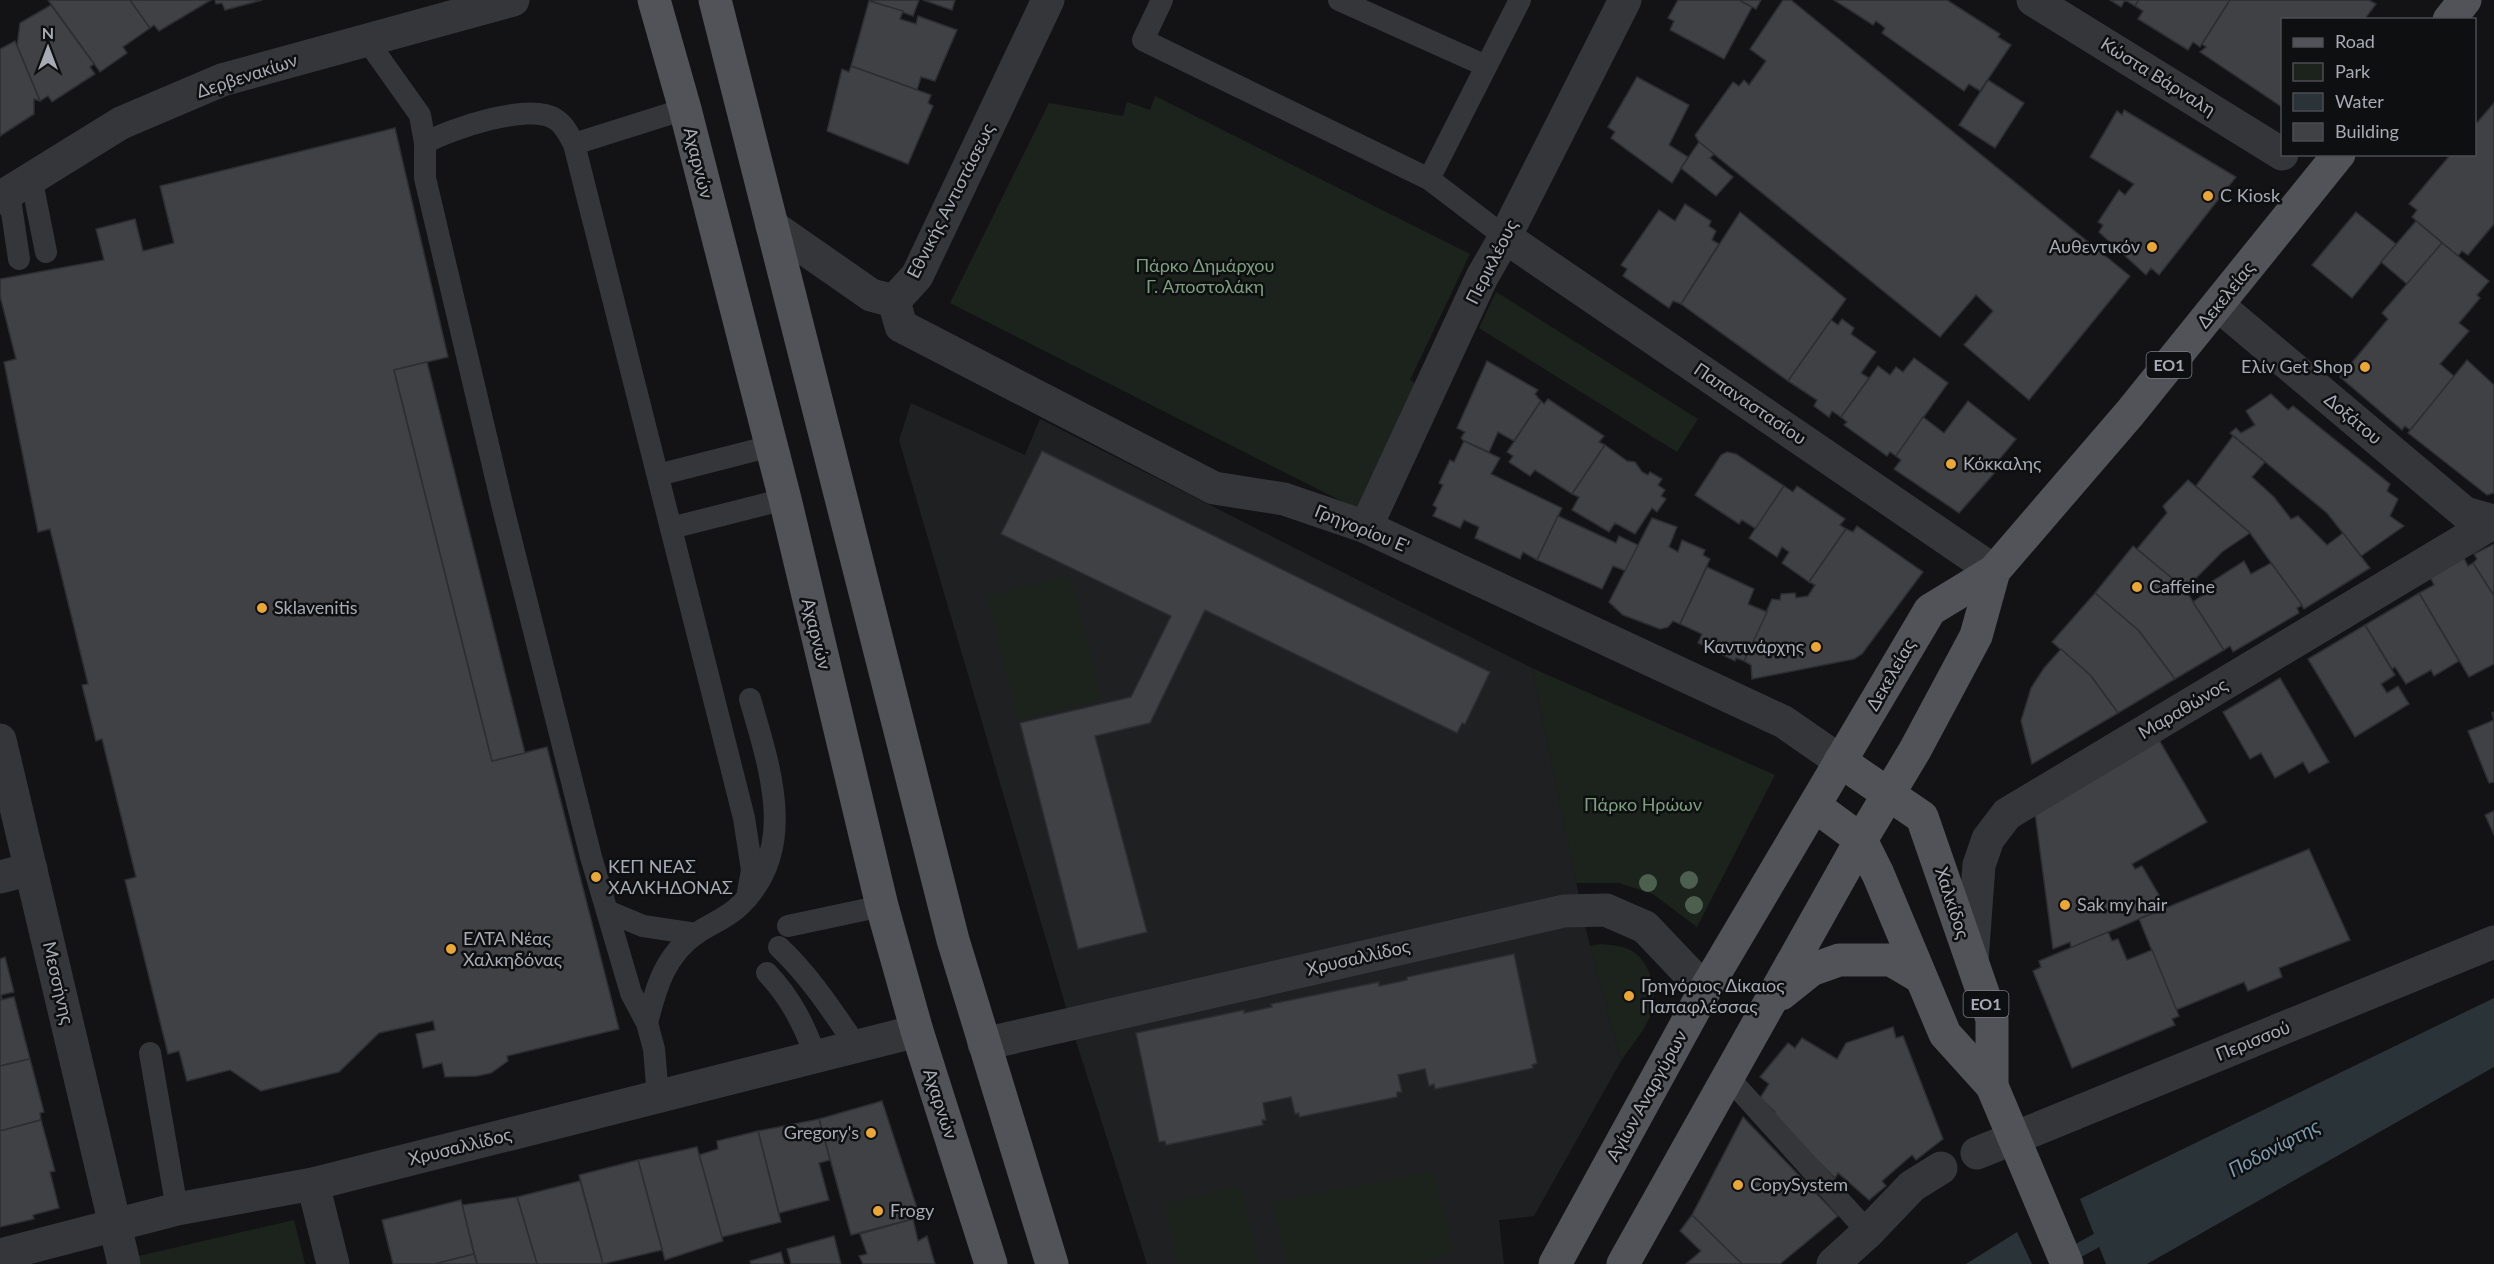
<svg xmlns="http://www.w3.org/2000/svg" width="2494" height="1264" font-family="Lato,sans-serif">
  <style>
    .built { fill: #1f2022 }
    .green { fill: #1c231c }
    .water { fill: #2a3338 }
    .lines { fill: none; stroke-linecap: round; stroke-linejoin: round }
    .stream { stroke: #2a3338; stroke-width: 14 }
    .building { fill: #404145; stroke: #2d2e31; stroke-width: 1.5 }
    .service { stroke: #35363a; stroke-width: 22 }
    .pedestrian { stroke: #35363a; stroke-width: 33 }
    .minor { stroke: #35363a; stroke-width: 33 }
    .tertiary { stroke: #35363a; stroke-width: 33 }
    .primary { stroke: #515359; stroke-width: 33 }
    .tree { fill: #4d604f }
    .poi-dot { fill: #eba736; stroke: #0e0f10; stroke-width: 2 }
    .labels { text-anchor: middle; stroke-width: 5; stroke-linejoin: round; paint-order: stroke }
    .shield { fill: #0e0f10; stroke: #787c84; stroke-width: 1.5 }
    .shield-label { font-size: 16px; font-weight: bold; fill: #a6abb5 }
    .street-label { font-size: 18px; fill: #a6abb5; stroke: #0e0f10 }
    .poi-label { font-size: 18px; fill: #a6abb5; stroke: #0e0f10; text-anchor: start }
    .park-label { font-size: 18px; fill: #7d9f7e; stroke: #0e0f10 }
    .water-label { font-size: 20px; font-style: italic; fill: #7d9aaf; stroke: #0e0f10 }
  </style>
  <rect width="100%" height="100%" fill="#131315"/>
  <!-- built -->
  <path class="built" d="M911,403l114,52 15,-36 492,249 54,262 35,131 -87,155 -35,4 5,44h-357l-72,-226 -176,-598z"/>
  <!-- green -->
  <g class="green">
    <path d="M1155,96l315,158 -60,126 12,7 -59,125 -413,-209 99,-200 74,13 4,-14 23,8z"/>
    <path d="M1496,292l202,127 -21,33 -198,-124z"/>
    <path d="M1070,575l32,124 -84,21 -31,-124z"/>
    <path d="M1532,668l243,107 -78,152 -44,-33 -34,-11h-43z"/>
    <path d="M1601,944c10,1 22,2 31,7 19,11 27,44 19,63 -6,16 -20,32 -30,47l-31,-115z"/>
    <path d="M1433,1171l21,82 -41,11h-127l-13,-62z"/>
    <path d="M1241,1186l18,78h-81l-14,-61z"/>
    <path d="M294,1220l11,44h-201z"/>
  </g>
  <!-- water -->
  <g class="water">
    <path d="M2494,998v69l-347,197h-41l-26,-65z"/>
    <path d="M2017,1232l15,32h-66z"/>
  </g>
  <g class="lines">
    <!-- stream -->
    <path class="stream" d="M2063,1259l49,-27"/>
  </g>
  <!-- building -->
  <g class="building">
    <path d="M48,0h82l20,28 -27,19 4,6 -27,19z"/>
    <path d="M130,0h81l-52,31 -5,-6 -4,3z"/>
    <path d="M215,0h47l-37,10 -3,-7 -6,1z"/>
    <path d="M869,0h50l-6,16z"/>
    <path d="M923,0h32l-3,10z"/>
    <path d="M1678,0h61l13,7 -28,52 -54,-29 4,-9 -6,-3z"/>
    <path d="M1739,0h22l-5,9z"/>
    <path d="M1783,0h8l339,276 -101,124 -65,-55 29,-34 -17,-16 -36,42 -241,-195 -4,-7 38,-53 6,4 5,-6 5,5 17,-24 -16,-12z"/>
    <path d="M1834,0h113l53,34 -2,3 13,8 -31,46 -11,-7 -5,7 -82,-58 3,-5 -9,-7 -3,4z"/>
    <path d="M2110,0h29l-4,6 -10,-6 -4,7z"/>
    <path d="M2139,0h91l-30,47 -7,-5 -5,8 -50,-31 5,-8 -8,-5z"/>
    <path d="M2230,0h139l7,4 -12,16h-82v87l-82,-55 6,-5 -4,-3z"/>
    <path d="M869,1l34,10 -3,8 16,5 2,-8 39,14 -22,51 -14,-4 -4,13 -66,-24z"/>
    <path d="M51,5l43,59 -4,3 5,7 -43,28 -4,-6 -8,5 -23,-55 3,-23z"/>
    <path d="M15,41l25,60 -6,-2v15l-34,22v-87z"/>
    <path d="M851,66l80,29 -3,8 5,3 -25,58 -81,-33 15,-62 7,3z"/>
    <path d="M1637,77l52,28 -20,40 19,12 -16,26 -61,-45 4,-6 -7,-5z"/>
    <path d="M1988,80l36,23 -29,45 -36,-23z"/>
    <path d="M2494,103v121l-26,31 -6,-4 -4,5 -46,-39 5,-7 -8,-6 42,-50h23v-28z"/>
    <path d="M2124,110l112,67 -77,98 -8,-7 -5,7 -47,-43 4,-7 -5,-3 21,-32 6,5 9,-11 -44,-27 27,-46 5,4z"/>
    <path d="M395,128l53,229 -54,13 98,391 55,-14 72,282 -112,27 1,5 -17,12 -14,3 -32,1 -3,-14 -19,5 -7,-34 19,-4 -2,-9 -54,12 -40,39 -78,19 -31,-21 -43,11 -8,-30 -11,3 -43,-174 11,-3 -34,-138 -6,2 -14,-56 6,-1 -38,-155 -12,3 -34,-170 12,-3 -16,-63v-17l104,-19 -8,-31 39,-10 8,32 31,-8 -14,-57z"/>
    <path d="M1699,142l15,12 -4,4 23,19 -17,19 -35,-28z"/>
    <path d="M1685,204l26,17 -2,5 7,5 -4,9 7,4 -38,60 -8,-3 -4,7 -46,-32 4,-7 -6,-4 38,-55 16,11z"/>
    <path d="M1740,212l106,87 -58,82 -107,-77z"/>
    <path d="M2356,212l40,32 -44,54 -40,-33z"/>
    <path d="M2416,221l26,22 -35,41 -26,-22z"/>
    <path d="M2442,243l47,38 -12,14 3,3 -21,25 10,8 -29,33 15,13 -45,53 -5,-4 -3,4 -62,-53 48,-58 -6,-6z"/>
    <path d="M1842,319l12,9 -3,6 25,18 -15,21 8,5 -28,39 -9,-6 -3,6 -15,-11 3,-6 -29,-19 43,-61 7,5z"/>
    <path d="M1914,358l34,25 -52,73 -6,-4 -3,4 -43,-31 3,-3 -6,-5 37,-51 12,9 6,-8 7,5z"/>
    <path d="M2467,360l27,25v108l-7,2 -79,-62z"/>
    <path d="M1487,361l51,29 -3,4 6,7 -27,40 -16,-9 -9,20 -25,-11 -3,-3 4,-6 -8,-4z"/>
    <path d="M427,362l98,391 -33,8 -98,-391z"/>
    <path d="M2271,394l17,16 5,-4 97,78 -3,7 11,8 -8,17 14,10 -43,30 -34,-43 -97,-80 6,-5 5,5 14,-8 -9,-14z"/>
    <path d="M1548,399l56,37 -5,6 6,3 -33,49 -37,-24 -5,6 -21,-14 4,-6 -6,-4 34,-51 3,3z"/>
    <path d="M1968,401l48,38 -23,28 4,3 -38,43 -65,-44 7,-9 -5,-4 27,-39 21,16z"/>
    <path d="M2233,436l32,26 -13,15 22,20 17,22 7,-3 29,29 16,-12 27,35 -66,41 -54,-76 -54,-47z"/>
    <path d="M1464,441l36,17 -9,16 71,34 -25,52 -14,-8 -3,7 -45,-21 4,-11 -15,-7 -4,8 -27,-12 4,-8 -4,-3 10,-20 -4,-2 11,-23 4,2z"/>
    <path d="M1605,445l22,16 8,1 7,10 6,3 2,-3 12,7 -4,6 7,5 -4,6 5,3 -9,13 -5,-4 -17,26 -20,-11 -6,9 -37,-22 7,-13 -7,-3z"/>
    <path d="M1042,451l448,221 -25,52 -3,-1 -5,10 -252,-123 -55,113 -55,13 52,196 -69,17 -58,-226 111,-26 40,-81 -170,-82z"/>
    <path d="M1727,452l9,2 48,32 -28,43 -14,-9 -3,4 -44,-29 26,-40z"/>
    <path d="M2188,480l62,53 -28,19 -37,37 -48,-40 30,-36 -4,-7z"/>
    <path d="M1784,486l9,6 4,-6 48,33 -5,6 6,4 -37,53 -27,-19 7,-11 -7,-5 -5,10 -28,-19z"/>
    <path d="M1558,516l58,27 3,-7 19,9 -12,26 -13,-5 -11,23 -65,-29z"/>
    <path d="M1652,518l25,9 -8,20 9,5 4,-12 23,10 -2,5 7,4 -30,65 -7,-3 -5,6 -8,2 -37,-14 -14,-13z"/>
    <path d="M1857,526l66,46 -61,82 -8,5 -102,20 -1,-14 -7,-4 28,-62 8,1 1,-6 14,-1 1,5 12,-2 7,-11 -6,-3 37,-53 7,3z"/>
    <path d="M2494,544v52l-21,-33 4,-4 -3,-5z"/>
    <path d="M2133,546l52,43 39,61 -49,29 -36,-48 -44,-38z"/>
    <path d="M2464,558l4,8 5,-3 21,33v68l-25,13 -50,-84 15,-8 -4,-8z"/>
    <path d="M2244,561l7,13 20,-11 31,42 -5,3 2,5 -66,39 -3,-6 -6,4 -31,-48 21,-15 -3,-5z"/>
    <path d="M1707,567l47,22 -6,15 19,8 -23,49 -8,-3 -1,3 -37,-18 4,-9 -22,-10z"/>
    <path d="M2095,593l44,38 36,48 -57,34 -27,-37 -39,-34z"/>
    <path d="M2419,593l40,68 -25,15 -3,-6 -25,14 -11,-17 -3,2 -27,-44z"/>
    <path d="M2365,625l30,50 -14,9 6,9 11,-7 11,18 -54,33 -47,-78z"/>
    <path d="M2061,649l30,27 27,37 -86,51 -11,-43 10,-33 13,-20z"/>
    <path d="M2280,678l49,84 -20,11 -6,-11 -28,16 -14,-25 -11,6 -27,-47z"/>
    <path d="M2494,712v70l-5,1 -21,-52 26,-11 -2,-7z"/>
    <path d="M2159,740l48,82 -75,42 3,5 7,-3 20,34 -5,4 3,6 -89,38 -1,-6 -17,7 -18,-136z"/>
    <path d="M2494,811v24l-9,-20z"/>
    <path d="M2309,849l41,91 -71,28 3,9 -34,14 -4,-9 -68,28 -37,-91z"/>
    <path d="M2108,932l4,9 6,-2 9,21 25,-10 27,66 -7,3 3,6 -103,43 -39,-97 8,-4 -2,-6z"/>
    <path d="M1514,954l23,109 -5,2 1,3 -98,21 -1,-5 -5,2 -4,-17 -27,6 4,17h-5v5l-98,20v-4l-4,1 -4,-17 -28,6 3,17h-4l1,5 -97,20 -1,-4 -6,1 -23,-109 108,-23v3l28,-6 -1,-3 108,-22v4l28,-6v-3z"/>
    <path d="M5,957l9,35 -13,3 1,4 -2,1v-41z"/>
    <path d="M14,997l16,62 -30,7v-66z"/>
    <path d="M1893,1027l3,11 7,-2 40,103 -27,21 -4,-5 -30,26 4,5 -17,14 -31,-27 -3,5 -64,-63 4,-3 -15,-14 9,-14 -9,-7 28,-34 7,5 7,-10 35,21 9,-16z"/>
    <path d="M30,1059l14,53 -4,1 1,7 -41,11v-65z"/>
    <path d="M882,1101l37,113 -10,-3 4,8 -62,16 -32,-116z"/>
    <path d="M1743,1117l95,99 -58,48h-38l-50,-49z"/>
    <path d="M819,1119l11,41 -11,3 10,37 -50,13 -21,-82z"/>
    <path d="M41,1120l14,51 -5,1 9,36 -26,7 1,4 -34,8v-96z"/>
    <path d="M758,1131l23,91 -59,15 -23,-82 19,-6 -1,-8z"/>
    <path d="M697,1147l26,94 -58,19 -27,-100z"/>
    <path d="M638,1160l24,90 -59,14 -24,-89z"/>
    <path d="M580,1181l23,83h-66l-20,-67z"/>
    <path d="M517,1197l20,67h-60l-15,-59z"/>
    <path d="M461,1200l13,54 -39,10h-42l-11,-44z"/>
    <path d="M1692,1215l50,49h-56l15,-13 -21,-20z"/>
    <path d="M913,1219l5,22 9,-5 8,28h-72l-4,-8 8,-2 -7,-20z"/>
    <path d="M834,1236l7,28h-50l-4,-15z"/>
    <path d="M781,1252l3,12h-33l-1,-3z"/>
    <path d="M474,1254l3,10h-42z"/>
  </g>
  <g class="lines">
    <!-- service -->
    <g class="service">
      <path d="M1162,0l-19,40 286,139 76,58"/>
      <path d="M1339,0l147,66"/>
      <path d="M366,39l54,76 5,28v35l78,330 88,349 40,136 16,30 7,26 4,48"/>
      <path d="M425,143c25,-14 104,-41 130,-24 9,5 14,16 19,25l170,674 8,52 -5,28"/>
      <path d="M574,144l111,-35"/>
      <path d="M31,177l15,75"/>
      <path d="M1429,179l91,-179"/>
      <path d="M9,192l10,67"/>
      <path d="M658,475l113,-29"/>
      <path d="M671,528l114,-29"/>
      <path d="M607,911l36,15 53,8"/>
      <path d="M788,926l94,-20"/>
      <path d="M779,947c31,29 54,65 78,100"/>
      <path d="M767,973c24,25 37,52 49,84"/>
      <path d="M647,1023c9,-36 18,-68 50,-90 12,-8 27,-14 39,-24 64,-57 34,-140 14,-210"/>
      <path d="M150,1053l27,156"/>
      <path d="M1727,1076l141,156"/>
    </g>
    <!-- pedestrian -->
    <g class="pedestrian">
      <path d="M894,301l7,25 313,162 70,11 82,28 418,195 56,39"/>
      <path d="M1366,527l116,-250 23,-40"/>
      <path d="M984,1044l580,-133 42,-1 39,17 60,63"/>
      <path d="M1977,1153l35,-14"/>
      <path d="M115,1225l9,39"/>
      <path d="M1868,1232l44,-46 29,-18"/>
    </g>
    <!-- minor -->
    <g class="minor">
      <path d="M1625,0l-120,237 489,334"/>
      <path d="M2033,0l249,154"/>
      <path d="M772,226l99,69 23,6 23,-25 131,-276"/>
      <path d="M2218,305l247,208 29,8"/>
      <path d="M0,740l115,485"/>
      <path d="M0,877l31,-8"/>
      <path d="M1972,961l7,-96 9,-26 19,-25 487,-292"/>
      <path d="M2012,1139l482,-197"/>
      <path d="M313,1184l20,80"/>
      <path d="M0,1255l177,-46 136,-25 604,-153"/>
      <path d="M1833,1264l35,-32"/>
    </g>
    <!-- tertiary -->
    <path class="tertiary" d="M0,198l121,-75 101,-43 291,-80"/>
    <!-- primary -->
    <g class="primary">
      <path d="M654,0l31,109 100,390 97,407 35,125 74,233"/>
      <path d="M715,0l238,940 99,324"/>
      <path d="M2449,20l16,-20"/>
      <path d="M1840,761l82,56 70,202v67"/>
      <path d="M1815,806l46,34 17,34 67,160 47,52 75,178"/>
      <path d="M1781,994l30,-24 28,-10h52l29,17"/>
      <path d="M1555,1264l150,-274 225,-380 64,-39 136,-158 209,-259"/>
      <path d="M1623,1264l238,-424 54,-90 61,-114 18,-65"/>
    </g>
  </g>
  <!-- trees -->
  <g class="tree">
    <circle cx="1689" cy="880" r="9"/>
    <circle cx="1648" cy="883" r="9"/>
    <circle cx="1694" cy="905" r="9"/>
  </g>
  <!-- markers -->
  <g class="poi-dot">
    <circle cx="2208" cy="196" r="6"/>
    <circle cx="2152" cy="247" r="6"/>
    <circle cx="2365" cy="367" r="6"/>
    <circle cx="1951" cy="464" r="6"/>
    <circle cx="2137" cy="587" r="6"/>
    <circle cx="262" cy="608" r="6"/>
    <circle cx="1816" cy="647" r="6"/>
    <circle cx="596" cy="877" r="6"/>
    <circle cx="2065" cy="905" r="6"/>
    <circle cx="451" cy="949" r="6"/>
    <circle cx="1629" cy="996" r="6"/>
    <circle cx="871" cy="1133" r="6"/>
    <circle cx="1738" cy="1185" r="6"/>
    <circle cx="878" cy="1211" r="6"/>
  </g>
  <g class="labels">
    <!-- shield labels -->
    <g class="shield">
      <rect x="2146.5" y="352" width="45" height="26" rx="4.5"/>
      <rect x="1963.5" y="991" width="45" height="26" rx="4.5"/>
    </g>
    <g class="shield-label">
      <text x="2169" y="371">ΕΟ1</text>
      <text x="1986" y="1010">ΕΟ1</text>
    </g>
    <!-- street labels -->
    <g class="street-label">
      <text transform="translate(247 76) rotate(-18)" y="6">Δερβενακίων</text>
      <text transform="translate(2158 77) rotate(32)" y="6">Κώστα Βάρναλη</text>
      <text transform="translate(698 163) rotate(76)" y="6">Αχαρνών</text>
      <text transform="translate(951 201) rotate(-63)" y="6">Εθνικής Αντιστάσεως</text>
      <text transform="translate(1492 262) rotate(-63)" y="6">Περικλέους</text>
      <text transform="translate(2226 295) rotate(-51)" y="6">Δεκελείας</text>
      <text transform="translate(1750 404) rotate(34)" y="6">Παπαναστασίου</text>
      <text transform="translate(2353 419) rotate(40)" y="6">Δοξάτου</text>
      <text transform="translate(1362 529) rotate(22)" y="6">Γρηγορίου Ε'</text>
      <text transform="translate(816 634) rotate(76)" y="6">Αχαρνών</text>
      <text transform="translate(1891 675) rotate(-60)" y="6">Δεκελείας</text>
      <text transform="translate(2183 709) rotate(-31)" y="6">Μαραθώνος</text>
      <text transform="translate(1952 903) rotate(72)" y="6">Χαλκίδος</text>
      <text transform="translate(1358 958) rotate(-13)" y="6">Χρυσαλλίδος</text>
      <text transform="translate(58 983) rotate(77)" y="6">Μεσσήνης</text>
      <text transform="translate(2253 1041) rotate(-22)" y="6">Περισσού</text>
      <text transform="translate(1647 1096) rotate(-61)" y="6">Αγίων Αναργύρων</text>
      <text transform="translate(940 1104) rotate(72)" y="6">Αχαρνών</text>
      <text transform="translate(460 1147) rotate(-14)" y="6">Χρυσαλλίδος</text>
    </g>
    <!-- poi labels -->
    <g class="poi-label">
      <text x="2220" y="202">C Kiosk</text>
      <text x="2140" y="253" text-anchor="end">Αυθεντικόν</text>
      <text x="2353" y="373" text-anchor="end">Ελίν Get Shop</text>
      <text x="1963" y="470">Κόκκαλης</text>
      <text x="2149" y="593">Caffeine</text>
      <text x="274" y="614">Sklavenitis</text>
      <text x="1804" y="653" text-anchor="end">Καντινάρχης</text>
      <text x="608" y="873">ΚΕΠ ΝΕΑΣ<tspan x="608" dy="21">ΧΑΛΚΗΔΟΝΑΣ</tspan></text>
      <text x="2077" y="911">Sak my hair</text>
      <text x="463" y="945">ΕΛΤΑ Νέας<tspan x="463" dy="21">Χαλκηδόνας</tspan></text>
      <text x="1641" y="992">Γρηγόριος Δίκαιος<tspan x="1641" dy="21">Παπαφλέσσας</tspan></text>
      <text x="859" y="1139" text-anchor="end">Gregory's</text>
      <text x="1750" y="1191">CopySystem</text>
      <text x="890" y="1217">Frogy</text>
    </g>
    <!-- park labels -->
    <g class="park-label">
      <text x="1205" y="272">Πάρκο Δημάρχου<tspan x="1205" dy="21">Γ. Αποστολάκη</tspan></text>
      <text x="1643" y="811">Πάρκο Ηρώων</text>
    </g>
    <!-- water labels -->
    <g class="water-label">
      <text transform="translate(2274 1148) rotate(-28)" y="7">Ποδονίφτης</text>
    </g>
  </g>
  <!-- legend -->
  <rect x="2281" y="18" width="195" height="138" fill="#0e0f10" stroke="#4b4d52" stroke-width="1.5"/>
  <rect x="2293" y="38" width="30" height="9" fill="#515359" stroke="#4b4d52" stroke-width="1.5"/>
  <text x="2335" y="48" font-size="18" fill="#a6abb5">Road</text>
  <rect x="2293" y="63" width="30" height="18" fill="#1c231c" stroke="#4b4d52" stroke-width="1.5"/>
  <text x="2335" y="78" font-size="18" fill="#a6abb5">Park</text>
  <rect x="2293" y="93" width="30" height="18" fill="#2a3338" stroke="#4b4d52" stroke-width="1.5"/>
  <text x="2335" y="108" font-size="18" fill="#a6abb5">Water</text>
  <rect x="2293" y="123" width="30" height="18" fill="#404145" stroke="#4b4d52" stroke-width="1.5"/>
  <text x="2335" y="138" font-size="18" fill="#a6abb5">Building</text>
  <!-- north arrow -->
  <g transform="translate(48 48)" stroke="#0e0f10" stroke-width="4.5" paint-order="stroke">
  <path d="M0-4.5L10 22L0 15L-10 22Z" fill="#a6abb5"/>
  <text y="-9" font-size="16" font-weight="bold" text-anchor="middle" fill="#a6abb5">N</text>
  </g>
</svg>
